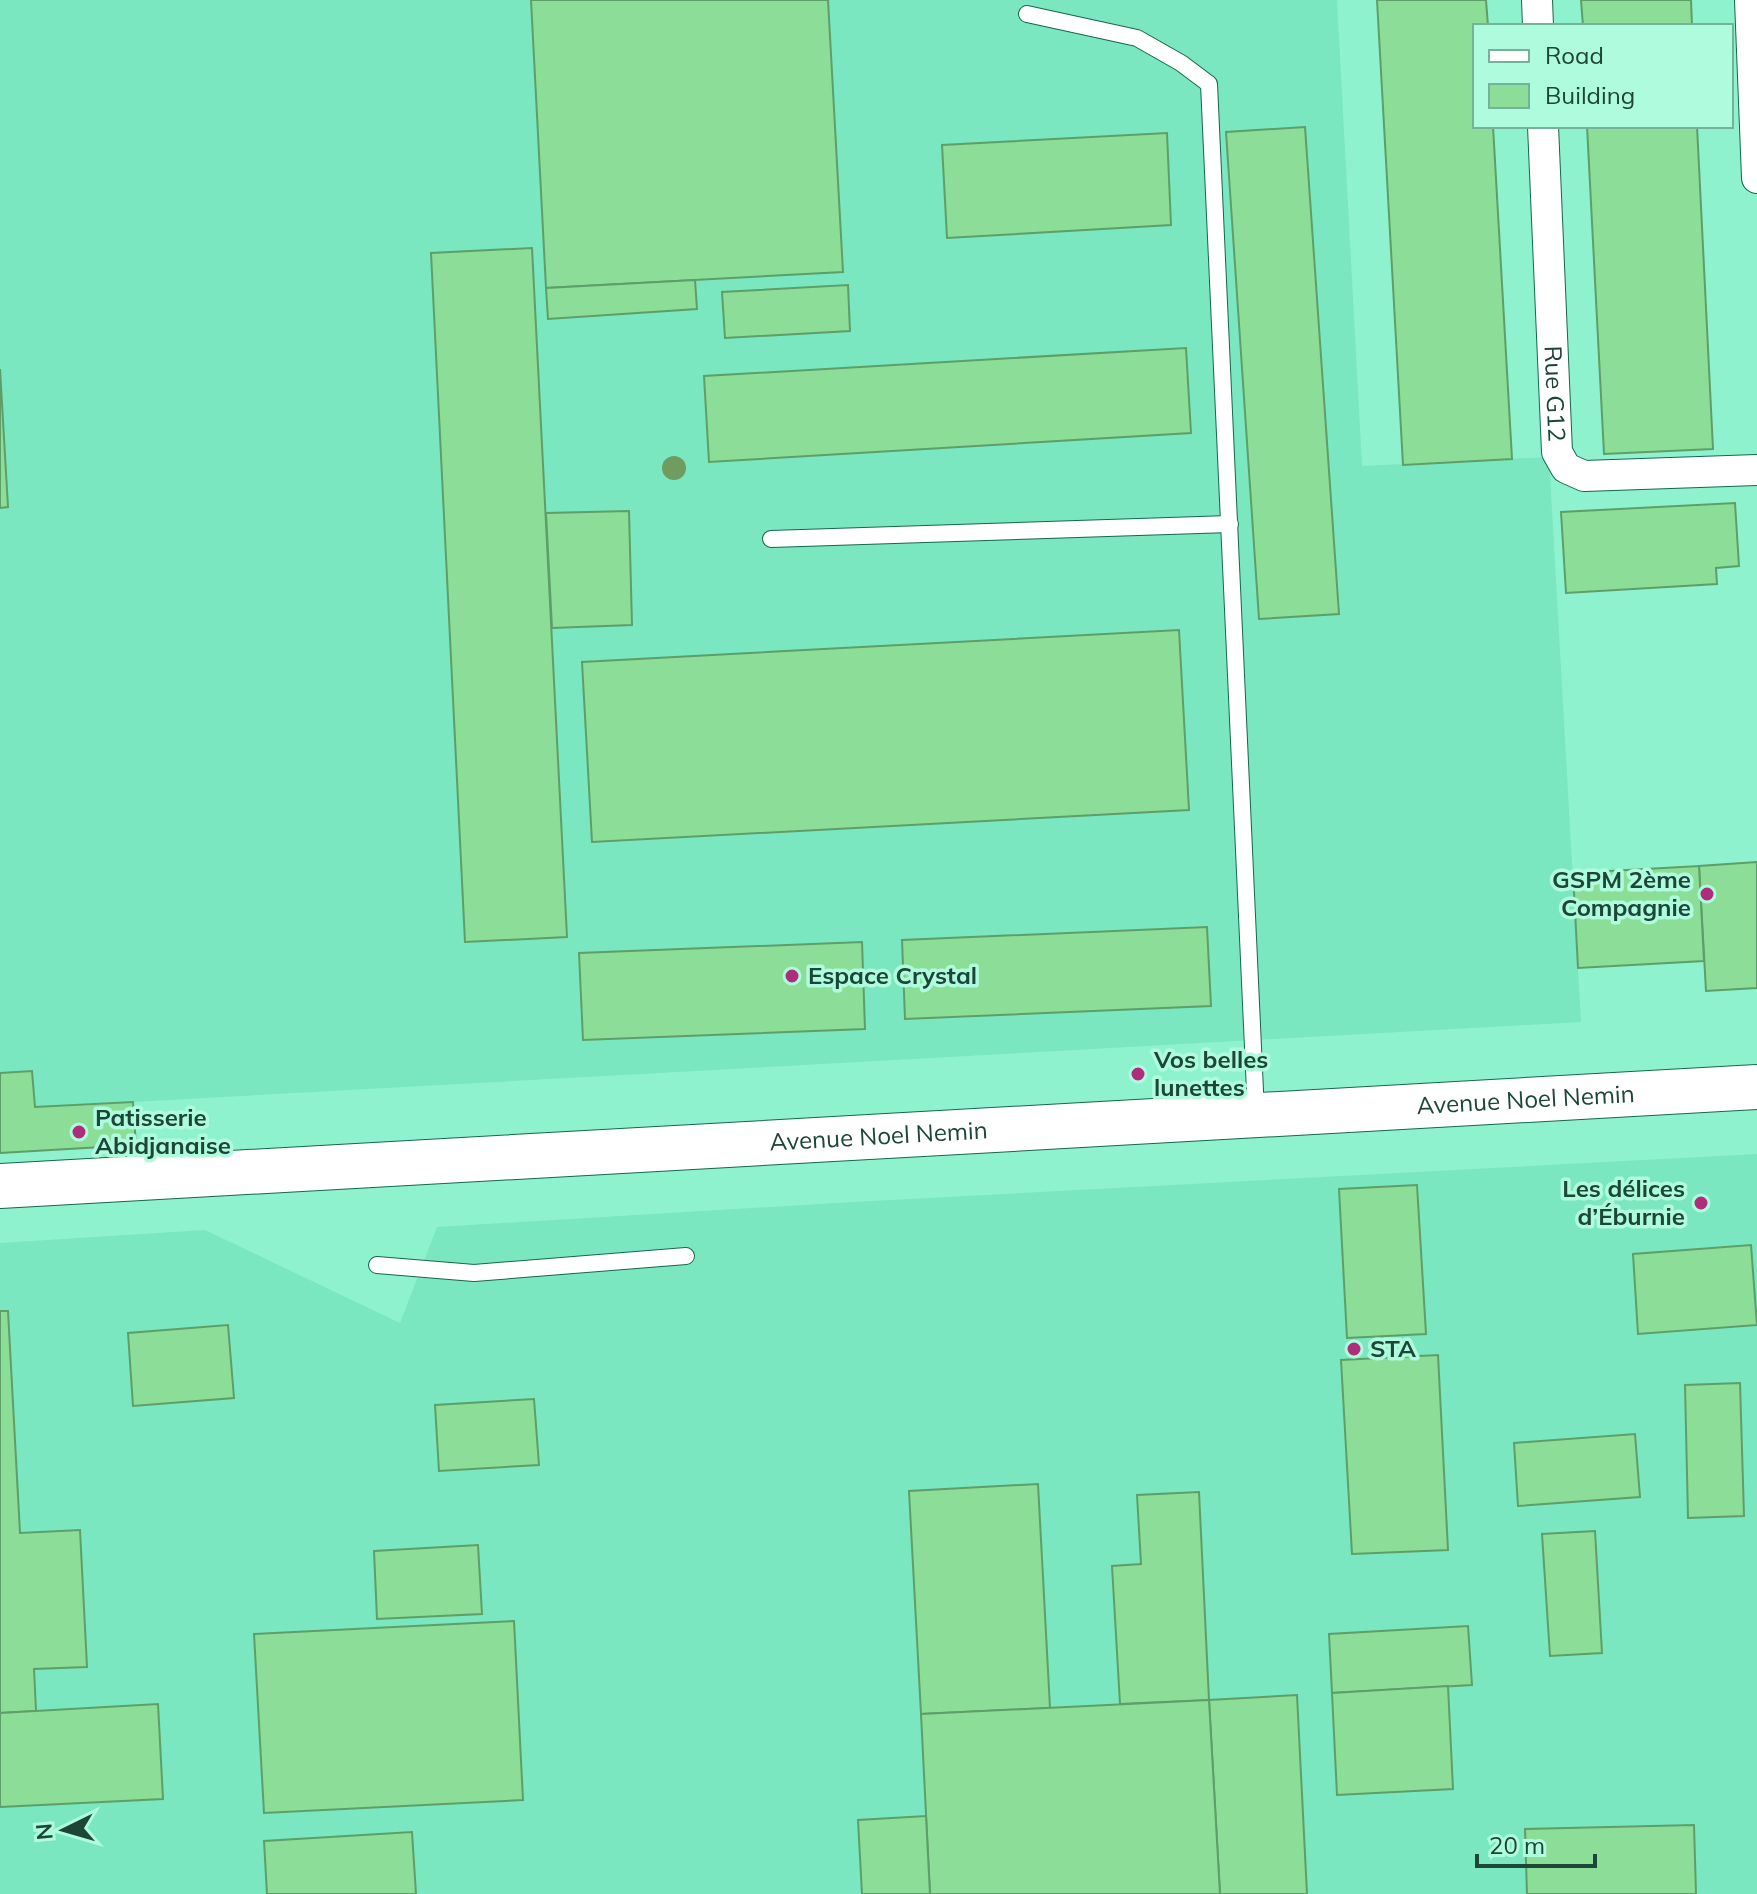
<svg xmlns="http://www.w3.org/2000/svg" width="1757" height="1894" font-family="Mulish,sans-serif">
  <style>
    .built { fill: #7ae7c0 }
    .building { fill: #8cdd98; stroke: #5d9f68; stroke-width: 2 }
    .lines { fill: none; stroke-linecap: round; stroke-linejoin: round }
    .lane-casing { stroke: #15674f; stroke-width: 18 }
    .street-casing { stroke: #15674f; stroke-width: 32 }
    .secondary-casing { stroke: #15674f; stroke-width: 46 }
    .lane { stroke: #fff; stroke-width: 16 }
    .street { stroke: #fff; stroke-width: 30 }
    .secondary { stroke: #fff; stroke-width: 44 }
    .tree { fill: #719c60 }
    .poi-dot { fill: #ae2e7b; stroke: #affbdd; stroke-width: 3 }
    .labels { text-anchor: middle; stroke-width: 7; stroke-linejoin: round; paint-order: stroke }
    .street-label { font-size: 24px; fill: #1c4638; stroke: #affbdd }
    .poi-label { font-size: 24px; font-weight: bold; fill: #1c4638; stroke: #affbdd; text-anchor: start }
  </style>
  <rect width="100%" height="100%" fill="#8ff2ce"/>
  <!-- built -->
  <g class="built">
    <path d="M0,0h1337l25,466 187,-9 32,565 -1447,80 2,43 -136,8z"/>
    <path d="M1757,1154v740h-1757v-651l205,-13 195,93 37,-96 416,-25z"/>
  </g>
  <!-- building -->
  <g class="building">
    <path d="M531,0h297l15,272 -297,16z"/>
    <path d="M1377,0h109l2,26h-13v100h18l19,333 -109,6z"/>
    <path d="M1581,0h110l1,26h-109z"/>
    <path d="M1587,126h110l16,323 -109,5z"/>
    <path d="M1305,127l34,487 -80,5 -33,-487z"/>
    <path d="M1167,133l4,92 -224,13 -5,-93z"/>
    <path d="M532,248l35,689 -102,5 -34,-689z"/>
    <path d="M695,280l2,29 -149,10 -2,-31z"/>
    <path d="M848,285l2,46 -125,7 -3,-46z"/>
    <path d="M1186,348l5,85 -482,29 -5,-86z"/>
    <path d="M0,369l8,138 -8,1z"/>
    <path d="M1735,503l4,63 -23,2 1,16 -151,9 -5,-81z"/>
    <path d="M629,511l3,114 -80,3 -6,-115z"/>
    <path d="M1179,630l10,180 -597,32 -10,-180z"/>
    <path d="M1757,862v126l-51,3 -7,-125z"/>
    <path d="M1699,866l5,95 -126,7 -5,-95z"/>
    <path d="M1207,927l4,79 -306,13 -3,-79z"/>
    <path d="M862,942l3,87 -282,11 -4,-87z"/>
    <path d="M32,1071l3,36 98,-5 3,43 -136,8v-80z"/>
    <path d="M1417,1185l9,149 -79,4 -8,-149z"/>
    <path d="M1751,1245l6,80 -119,9 -5,-80z"/>
    <path d="M0,1311h8l12,222 60,-3 7,137 -53,2 2,42 -36,2z"/>
    <path d="M228,1325l6,73 -101,8 -5,-73z"/>
    <path d="M1438,1355l10,195 -96,4 -11,-194z"/>
    <path d="M1740,1383l4,133 -56,2 -3,-133z"/>
    <path d="M534,1399l5,66 -100,6 -4,-66z"/>
    <path d="M1635,1434l5,63 -122,9 -4,-63z"/>
    <path d="M1038,1484l12,224 -129,6 -12,-223z"/>
    <path d="M1199,1492l10,208 -89,4 -8,-138 29,-2 -4,-69z"/>
    <path d="M1595,1531l7,122 -52,3 -8,-122z"/>
    <path d="M478,1545l4,69 -105,5 -3,-68z"/>
    <path d="M514,1621l9,179 -259,13 -10,-179z"/>
    <path d="M1468,1626l4,59 -140,8 -3,-59z"/>
    <path d="M1448,1686l5,103 -116,6 -5,-102z"/>
    <path d="M1297,1695l10,199h-87l-11,-194z"/>
    <path d="M1209,1700l11,194h-290l-9,-180z"/>
    <path d="M158,1704l5,95 -163,8v-94z"/>
    <path d="M926,1816l4,78h-68l-4,-74z"/>
    <path d="M1694,1825l2,69h-169l-2,-65z"/>
    <path d="M412,1832l4,62h-149l-3,-53z"/>
  </g>
  <g class="lines">
    <!-- lane casing -->
    <g class="lane-casing">
      <g id="lane">
        <path d="M1027,14l110,24 44,25 28,21 47,1029"/>
        <path d="M771,539l459,-15"/>
        <path d="M377,1265l97,8 212,-17"/>
      </g>
    </g>
    <!-- street casing -->
    <g class="street-casing">
      <g id="street">
        <path d="M1537,0l1,26"/>
        <path d="M1750,0l7,178"/>
        <path id="s1" d="M1543,126l14,326 9,16 18,8 173,-6"/>
      </g>
    </g>
    <!-- secondary casing -->
    <g class="secondary-casing">
      <g id="secondary">
        <path id="s2" d="M0,1186l1757,-99"/>
      </g>
    </g>
    <!-- lane -->
    <use href="#lane" class="lane"/>
    <!-- street -->
    <use href="#street" class="street"/>
    <!-- secondary -->
    <use href="#secondary" class="secondary"/>
  </g>
  <!-- trees -->
  <circle class="tree" cx="674" cy="468" r="12"/>
  <!-- markers -->
  <g class="poi-dot">
    <circle cx="1707" cy="894" r="8"/>
    <circle cx="792" cy="976" r="8"/>
    <circle cx="1138" cy="1074" r="8"/>
    <circle cx="79" cy="1132" r="8"/>
    <circle cx="1701" cy="1203" r="8"/>
    <circle cx="1354" cy="1349" r="8"/>
  </g>
  <g class="labels">
    <!-- street labels -->
    <g class="street-label">
      <text dy="8" stroke="none"><textPath href="#s1" startOffset="268">Rue G12</textPath></text>
      <text dy="8" stroke="none"><textPath href="#s2" startOffset="1528">Avenue Noel Nemin</textPath></text>
      <text dy="8" stroke="none"><textPath href="#s2" startOffset="880">Avenue Noel Nemin</textPath></text>
    </g>
    <!-- poi labels -->
    <g class="poi-label">
      <text x="1691" y="888" text-anchor="end">GSPM 2ème<tspan x="1691" dy="28">Compagnie</tspan></text>
      <text x="808" y="984">Espace Crystal</text>
      <text x="1154" y="1068">Vos belles<tspan x="1154" dy="28">lunettes</tspan></text>
      <text x="95" y="1126">Patisserie<tspan x="95" dy="28">Abidjanaise</tspan></text>
      <text x="1685" y="1197" text-anchor="end">Les délices<tspan x="1685" dy="28">d’Éburnie</tspan></text>
      <text x="1370" y="1357">STA</text>
    </g>
  </g>
  <!-- legend -->
  <rect x="1473" y="24" width="260" height="104" fill="#affbdd" stroke="#74b39b" stroke-width="2"/>
  <rect x="1489" y="50" width="40" height="12" fill="#ffffff" stroke="#74b39b" stroke-width="2"/>
  <text x="1545" y="64" font-size="24" fill="#1c4638">Road</text>
  <rect x="1489" y="84" width="40" height="24" fill="#8cdd98" stroke="#74b39b" stroke-width="2"/>
  <text x="1545" y="104" font-size="24" fill="#1c4638">Building</text>
  <!-- north arrow -->
  <g transform="translate(64 1830) rotate(265)" stroke="#affbdd" stroke-width="6" paint-order="stroke">
  <path d="M0-6L14 30L0 20L-14 30Z" fill="#1c4638"/>
  <text y="-12" font-size="22" font-weight="bold" text-anchor="middle" fill="#1c4638">N</text>
  </g>
  <!-- scale -->
  <path d="M1477 1854v12h118v-12" fill="none" stroke="#1c4638" stroke-width="4"/>
  <text x="1489" y="1854" font-size="24" fill="#1c4638" stroke="#affbdd" stroke-width="6" paint-order="stroke">20 m</text>
</svg>
